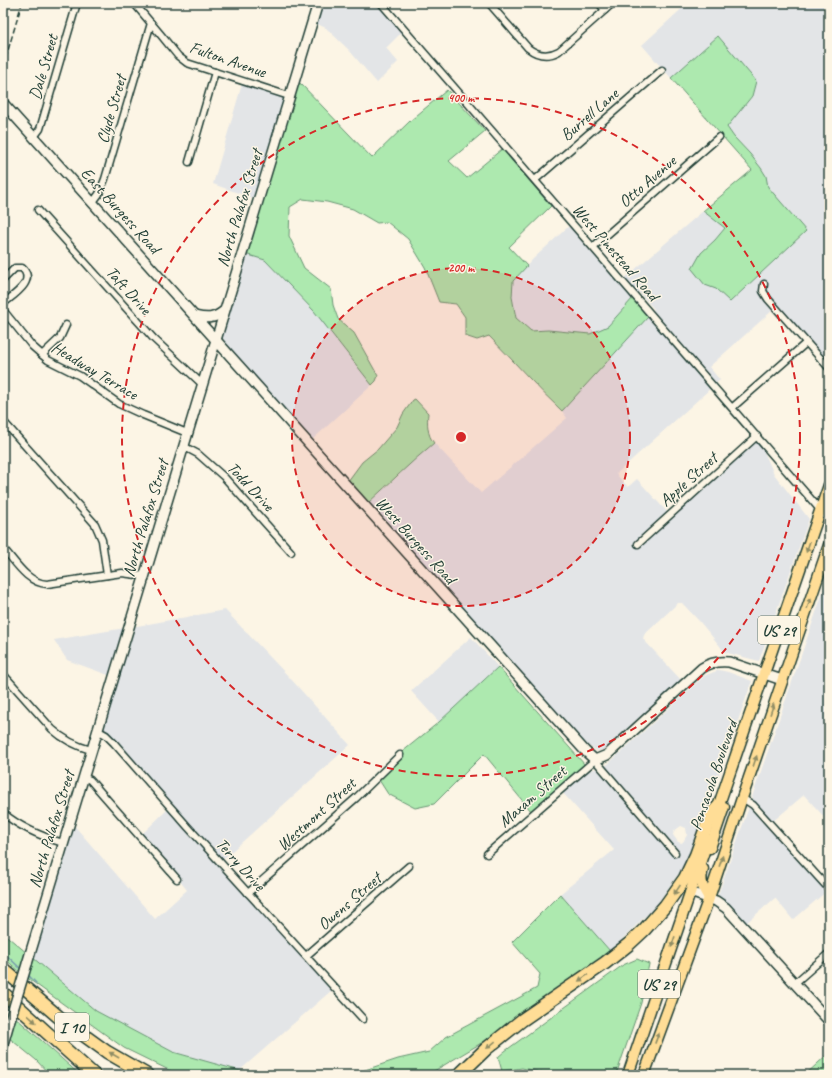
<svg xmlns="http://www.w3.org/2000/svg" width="832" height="1078" font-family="Caveat,sans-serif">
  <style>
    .built { fill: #e3e5e7; fill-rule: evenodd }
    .green { fill: #ade9af; stroke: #669372 }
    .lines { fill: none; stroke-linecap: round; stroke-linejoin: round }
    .stream { stroke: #7599aa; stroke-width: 1.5 }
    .street-casing { stroke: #1f3d34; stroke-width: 9 }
    .secondary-casing { stroke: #1f3d34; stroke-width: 12 }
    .primary-casing { stroke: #1f3d34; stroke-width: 13 }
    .highway-casing { stroke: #1f3d34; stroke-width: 15 }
    .street { stroke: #fcf5e5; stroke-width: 6 }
    .secondary { stroke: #fcf5e5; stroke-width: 9 }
    .primary { stroke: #ffdd96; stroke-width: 10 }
    .highway { stroke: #ffdd96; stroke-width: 12 }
    .rail { stroke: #1f3d34; stroke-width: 1.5; stroke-dasharray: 6 3; stroke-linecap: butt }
    .secondary-bridge-casing { stroke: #1f3d34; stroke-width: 12; stroke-linecap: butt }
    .secondary-bridge { stroke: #fcf5e5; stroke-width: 9 }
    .oneway { fill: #8f8d65 }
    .ring { fill: none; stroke: #d62828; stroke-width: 2; stroke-dasharray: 7 5 }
    .labels { text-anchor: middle; stroke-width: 3; stroke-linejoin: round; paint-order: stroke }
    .shield { fill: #fcf5e5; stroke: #617469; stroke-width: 1 }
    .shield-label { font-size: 16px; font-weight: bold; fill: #1f3d34 }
    .street-label { font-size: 17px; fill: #1f3d34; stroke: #fcf5e5 }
    .centre { fill: #d62828; stroke: #fcf5e5; stroke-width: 2 }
    .ring-label { font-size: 12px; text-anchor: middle; font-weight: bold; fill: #d62828; stroke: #fcf5e5; stroke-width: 3; stroke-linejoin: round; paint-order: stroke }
  </style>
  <rect width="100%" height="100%" fill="#fcf5e5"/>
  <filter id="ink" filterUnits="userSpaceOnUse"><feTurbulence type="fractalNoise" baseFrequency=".025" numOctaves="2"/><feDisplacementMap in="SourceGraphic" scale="8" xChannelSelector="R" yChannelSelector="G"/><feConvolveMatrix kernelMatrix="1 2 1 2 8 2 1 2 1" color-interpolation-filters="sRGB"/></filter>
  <g filter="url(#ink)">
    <!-- built -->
    <g class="built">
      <path d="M321,3h56l25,29 -16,16 12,14 -21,21 -28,-33 -23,-22 -11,-5z"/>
      <path d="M688,3h141v360l-59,-66 -4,-9 2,-5 -5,-3 -3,6v6l5,9 8,9 -64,57 11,13 -4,3 -63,-72 1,-2 -15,-17 -2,1 -13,-15h1l78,-67 22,17 -10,12 -14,13 4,32 11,4 15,12 75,-70 -39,-44 -1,-11 -5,-8 -11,-14 -16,-17 -7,-10 25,-31 4,-15 -38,-45 -47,42 -6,-7 1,-1 -3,-4 -2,1 -19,-22z"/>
      <path d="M242,84l44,14 -31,101 -42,-15z"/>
      <path d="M569,226l64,72 -25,28 -18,8 -42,-4 -17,1 -15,-13 -4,-21 1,-16 20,-22z"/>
      <path d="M245,254l20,6 49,51 58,74 -60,55 -92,-104z"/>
      <path d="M648,317l63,71 -95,86 12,13 9,-8 31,34 -34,31 4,4 118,-108 5,5 13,29 35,45 -50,142 -35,-9 -4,-6 -20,-24 -18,-19h-4l-34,32 -1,4 38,41 -78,70 -6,1 -10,-6 -219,-242 30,-27 11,-12 25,-21 47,50 86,-75 -5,-7z"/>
      <path d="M829,575v247l-25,-27 -32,27 -21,-22z"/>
      <path d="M225,610l65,68 60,67 -128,115 -105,-119 -9,-9 -7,-4 31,-101z"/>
      <path d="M125,628l-14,48 -44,-16 -13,-20z"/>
      <path d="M471,637l27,30 -59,55 -28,-31z"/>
      <path d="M719,670l9,2 24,9 -63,178 -34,48 -45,44 -50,-57 54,-44 -52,-58 28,-24 1,2 7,-2 30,34 6,10 41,45 4,-4 -74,-87 3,-2 96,-88zM681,826l5,2 1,7 -4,7 -2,1 -3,-1 -5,-7 1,-4z"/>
      <path d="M749,807l78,84 -34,29 -18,-22 -30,26 -28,-26z"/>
      <path d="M168,809l164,181 -93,81 -66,-19 -77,-41 -64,-54 40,-134 83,96 32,-29 -8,-10 2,-2 -39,-44z"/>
    </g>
    <!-- green -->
    <g class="green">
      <path d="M718,36l38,45 -4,15 -25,31 7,10 16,17 11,14 5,8 2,11 38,44 -76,71 -14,-13 -11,-4 -13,-16 9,-16 14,-13 10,-12 -22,-17 49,-41 -81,-92z"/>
      <path d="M297,82l4,2 71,74 38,-37 37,-31 38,41 -36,30 18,17 35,-29 49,57 -42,41 18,19 -14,15 -1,16 4,21 15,13 17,-1 42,4 18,-8 25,-28 15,19 -86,94c-26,-24 -48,-50 -73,-75l-12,4 -12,-4v-19l-9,-13 -17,-2 -14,-35 -17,-28 -21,-17 -10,1 -24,-14 -26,-7 -24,-3 -13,8 -1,29 15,32 27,21 2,16 5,14 16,14 24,43 -2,5 -4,4 -58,-74 -49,-51 -20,-6z"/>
      <path d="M415,399l13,14c-1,10 -1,22 6,30 -23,19 -44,40 -66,60l-20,-22 14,-19 16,-13 19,-22 6,-13 10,-14z"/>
      <path d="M498,667l87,98 -54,46 -47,-57 -50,50 -19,4 -27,-14 -9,-14 25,-25 -2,-3 37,-30z"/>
      <path d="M560,894l50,57 -2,2 -125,89 -54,32 -79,1 48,-16 31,-7 17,-15 91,-49 3,-14 -28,-32z"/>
      <path d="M3,933l24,20 -6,20 -18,-16z"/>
      <path d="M32,957l64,54 77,41 82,23h-76l-55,-27 -98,-71z"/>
      <path d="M637,959l12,5 -8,39 -25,72h-63l-31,-7 -20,3 -4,-14 7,-6 118,-86z"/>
      <path d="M14,1016l66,59h-30l-14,-15 -28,-23z"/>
      <path d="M829,1053v22h-24z"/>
    </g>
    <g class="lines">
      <!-- stream -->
      <g class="stream">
        <path d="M3,952l18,17"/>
        <path d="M27,974l9,9"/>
      </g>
      <!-- street casing -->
      <g class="street-casing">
        <g id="street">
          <path d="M134,3l27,32 17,21 9,7 102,33"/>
          <path d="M381,3l448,517"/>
          <path d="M489,3l39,45c10,8 20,9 31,3l54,-48"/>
          <path d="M599,3l6,7"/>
          <path d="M34,137l6,-8 37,-126"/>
          <path d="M189,162l26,-90"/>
          <path d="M535,180l127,-110"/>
          <path d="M93,202l6,-8 6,-15 46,-156"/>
          <path d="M38,210l116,129 48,45"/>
          <path d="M593,247l126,-110"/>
          <path d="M3,280l12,-12h7c15,13 -9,27 -19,36"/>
          <path d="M764,284l-1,7 5,8 61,69"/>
          <path d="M3,310l29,36 16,14 32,16 39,28 24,11 44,18"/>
          <path d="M42,355l18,-17 6,-13"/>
          <path d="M733,407l73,-64"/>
          <path d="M3,421l92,103 7,16 5,35"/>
          <path d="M183,446l15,8 26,23 67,75"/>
          <path d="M638,544l119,-108"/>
          <path d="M3,548c12,13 24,35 44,36l75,-11 22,3"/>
          <path d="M3,674l49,55c12,11 24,17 39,21"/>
          <path d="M97,730l9,5 8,8 74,84 175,192"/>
          <path d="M83,777l7,3 87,99"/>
          <path d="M742,798l11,7 76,84"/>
          <path d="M3,813c18,15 37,23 60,30"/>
          <path d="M487,854l108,-94 80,93"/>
          <path d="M248,893l108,-95 44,-43"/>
          <path d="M306,956l103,-90"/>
          <path d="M795,983l34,-30"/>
        </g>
      </g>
      <!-- secondary casing -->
      <g class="secondary-casing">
        <g id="secondary">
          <path d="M3,103l582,648 10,9 12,-5 95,-87c9,-6 17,-7 27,-6l53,18"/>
          <path d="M195,316c12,3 19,3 29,-5"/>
          <path d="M690,892l26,9 10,7 103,113"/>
          <path d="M27,964l291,-961"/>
          <path d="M3,1044l6,-21"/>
        </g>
      </g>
      <!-- primary casing -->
      <g class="primary-casing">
        <g id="primary">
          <path d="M716,813l113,-328"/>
          <path d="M710,848l14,-41"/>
          <path d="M703,869c-4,13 0,19 6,29"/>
          <path d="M628,1075l80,-235"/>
          <path d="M644,1075l65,-177 33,-100 87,-253"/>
        </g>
      </g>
      <!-- highway casing -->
      <g class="highway-casing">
        <g id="highway">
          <path d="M3,969l57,49 47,34 40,23"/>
          <path d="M3,993l91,82"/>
          <path d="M459,1075l27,-26 36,-29 83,-57 24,-19 15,-14 21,-24 20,-28 11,-23 15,-41 8,-8"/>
        </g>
      </g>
      <!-- street -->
      <use href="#street" class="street"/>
      <!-- secondary -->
      <use href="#secondary" class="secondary"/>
      <!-- primary -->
      <use href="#primary" class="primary"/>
      <!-- highway -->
      <use href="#highway" class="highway"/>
      <!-- rail -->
      <path class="rail" d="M3,67l19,-64"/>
      <!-- secondary-bridge casing -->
      <g class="secondary-bridge-casing">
        <path id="secondary-bridge" d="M9,1023l18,-59"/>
      </g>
      <!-- secondary-bridge -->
      <use href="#secondary-bridge" class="secondary-bridge"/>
    </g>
    <!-- one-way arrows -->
    <defs><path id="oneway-solid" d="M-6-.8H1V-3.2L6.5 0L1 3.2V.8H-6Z"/></defs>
    <g class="oneway">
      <use href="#oneway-solid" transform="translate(808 547) rotate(109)"/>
      <use href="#oneway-solid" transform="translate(809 603) rotate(-71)"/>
      <use href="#oneway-solid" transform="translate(772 709) rotate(-71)"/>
      <use href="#oneway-solid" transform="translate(755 761) rotate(-71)"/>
      <use href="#oneway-solid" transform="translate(721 861) rotate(-72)"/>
      <use href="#oneway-solid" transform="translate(677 890) rotate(124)"/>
      <use href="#oneway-solid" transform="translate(673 942) rotate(109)"/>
      <use href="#oneway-solid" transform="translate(583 978) rotate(145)"/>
      <use href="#oneway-solid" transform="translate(32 1019) rotate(42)"/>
      <use href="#oneway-solid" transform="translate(657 1038) rotate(-69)"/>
      <use href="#oneway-solid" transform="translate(491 1045) rotate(141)"/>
      <use href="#oneway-solid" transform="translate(114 1055) rotate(-150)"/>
    </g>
  </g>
  <!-- distance rings -->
  <circle cx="461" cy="437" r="169" fill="#d62828" fill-opacity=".12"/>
  <g class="ring">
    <circle cx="461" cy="437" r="169"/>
    <circle cx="461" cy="437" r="339"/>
  </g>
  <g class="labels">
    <!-- shield labels -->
    <g class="shield">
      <rect x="758" y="616" width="42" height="28" rx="3"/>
      <rect x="638" y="970" width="42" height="28" rx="3"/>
      <rect x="55" y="1013" width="34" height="28" rx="3"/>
    </g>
    <g class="shield-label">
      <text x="779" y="636">US 29</text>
      <text x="659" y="990">US 29</text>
      <text x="72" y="1033">I 10</text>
    </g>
    <!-- street labels -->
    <g class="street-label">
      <text transform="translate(228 59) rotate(19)" y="6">Fulton Avenue</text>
      <text transform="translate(43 67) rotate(-74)" y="6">Dale Street</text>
      <text transform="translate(111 109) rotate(-74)" y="6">Clyde Street</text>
      <text transform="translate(589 114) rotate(-41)" y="6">Burrell Lane</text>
      <text transform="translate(647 181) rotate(-41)" y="6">Otto Avenue</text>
      <text transform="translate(239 208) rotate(-73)" y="6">North Palafox Street</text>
      <text transform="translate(121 210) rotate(48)" y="6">East Burgess Road</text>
      <text transform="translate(616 252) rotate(49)" y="6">West Pinestead Road</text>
      <text transform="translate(129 290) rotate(48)" y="6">Taft Drive</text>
      <text transform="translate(95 370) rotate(31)" y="6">Headway Terrace</text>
      <text transform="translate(688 479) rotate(-42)" y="6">Apple Street</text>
      <text transform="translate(251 486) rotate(47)" y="6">Todd Drive</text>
      <text transform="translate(145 518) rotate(-73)" y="6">North Palafox Street</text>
      <text transform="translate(416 540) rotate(48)" y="6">West Burgess Road</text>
      <text transform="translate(713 775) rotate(-71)" y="6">Pensacola Boulevard</text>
      <text transform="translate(532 796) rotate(-41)" y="6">Maxam Street</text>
      <text transform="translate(316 814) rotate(-42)" y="6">Westmont Street</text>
      <text transform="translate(51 829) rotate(-73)" y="6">North Palafox Street</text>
      <text transform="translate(241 864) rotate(48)" y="6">Terry Drive</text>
      <text transform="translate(349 901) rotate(-41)" y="6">Owens Street</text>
    </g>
  </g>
  <circle cx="461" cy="437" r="6" class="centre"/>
  <g class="ring-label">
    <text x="461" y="102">400 m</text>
    <text x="461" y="272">200 m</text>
  </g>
  <!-- margin -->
  <rect width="832" height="1078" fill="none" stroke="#fcf5e5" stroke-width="16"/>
  <rect x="8" y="8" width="816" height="1062" fill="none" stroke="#1f3d34" stroke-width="1.5" filter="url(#ink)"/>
</svg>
